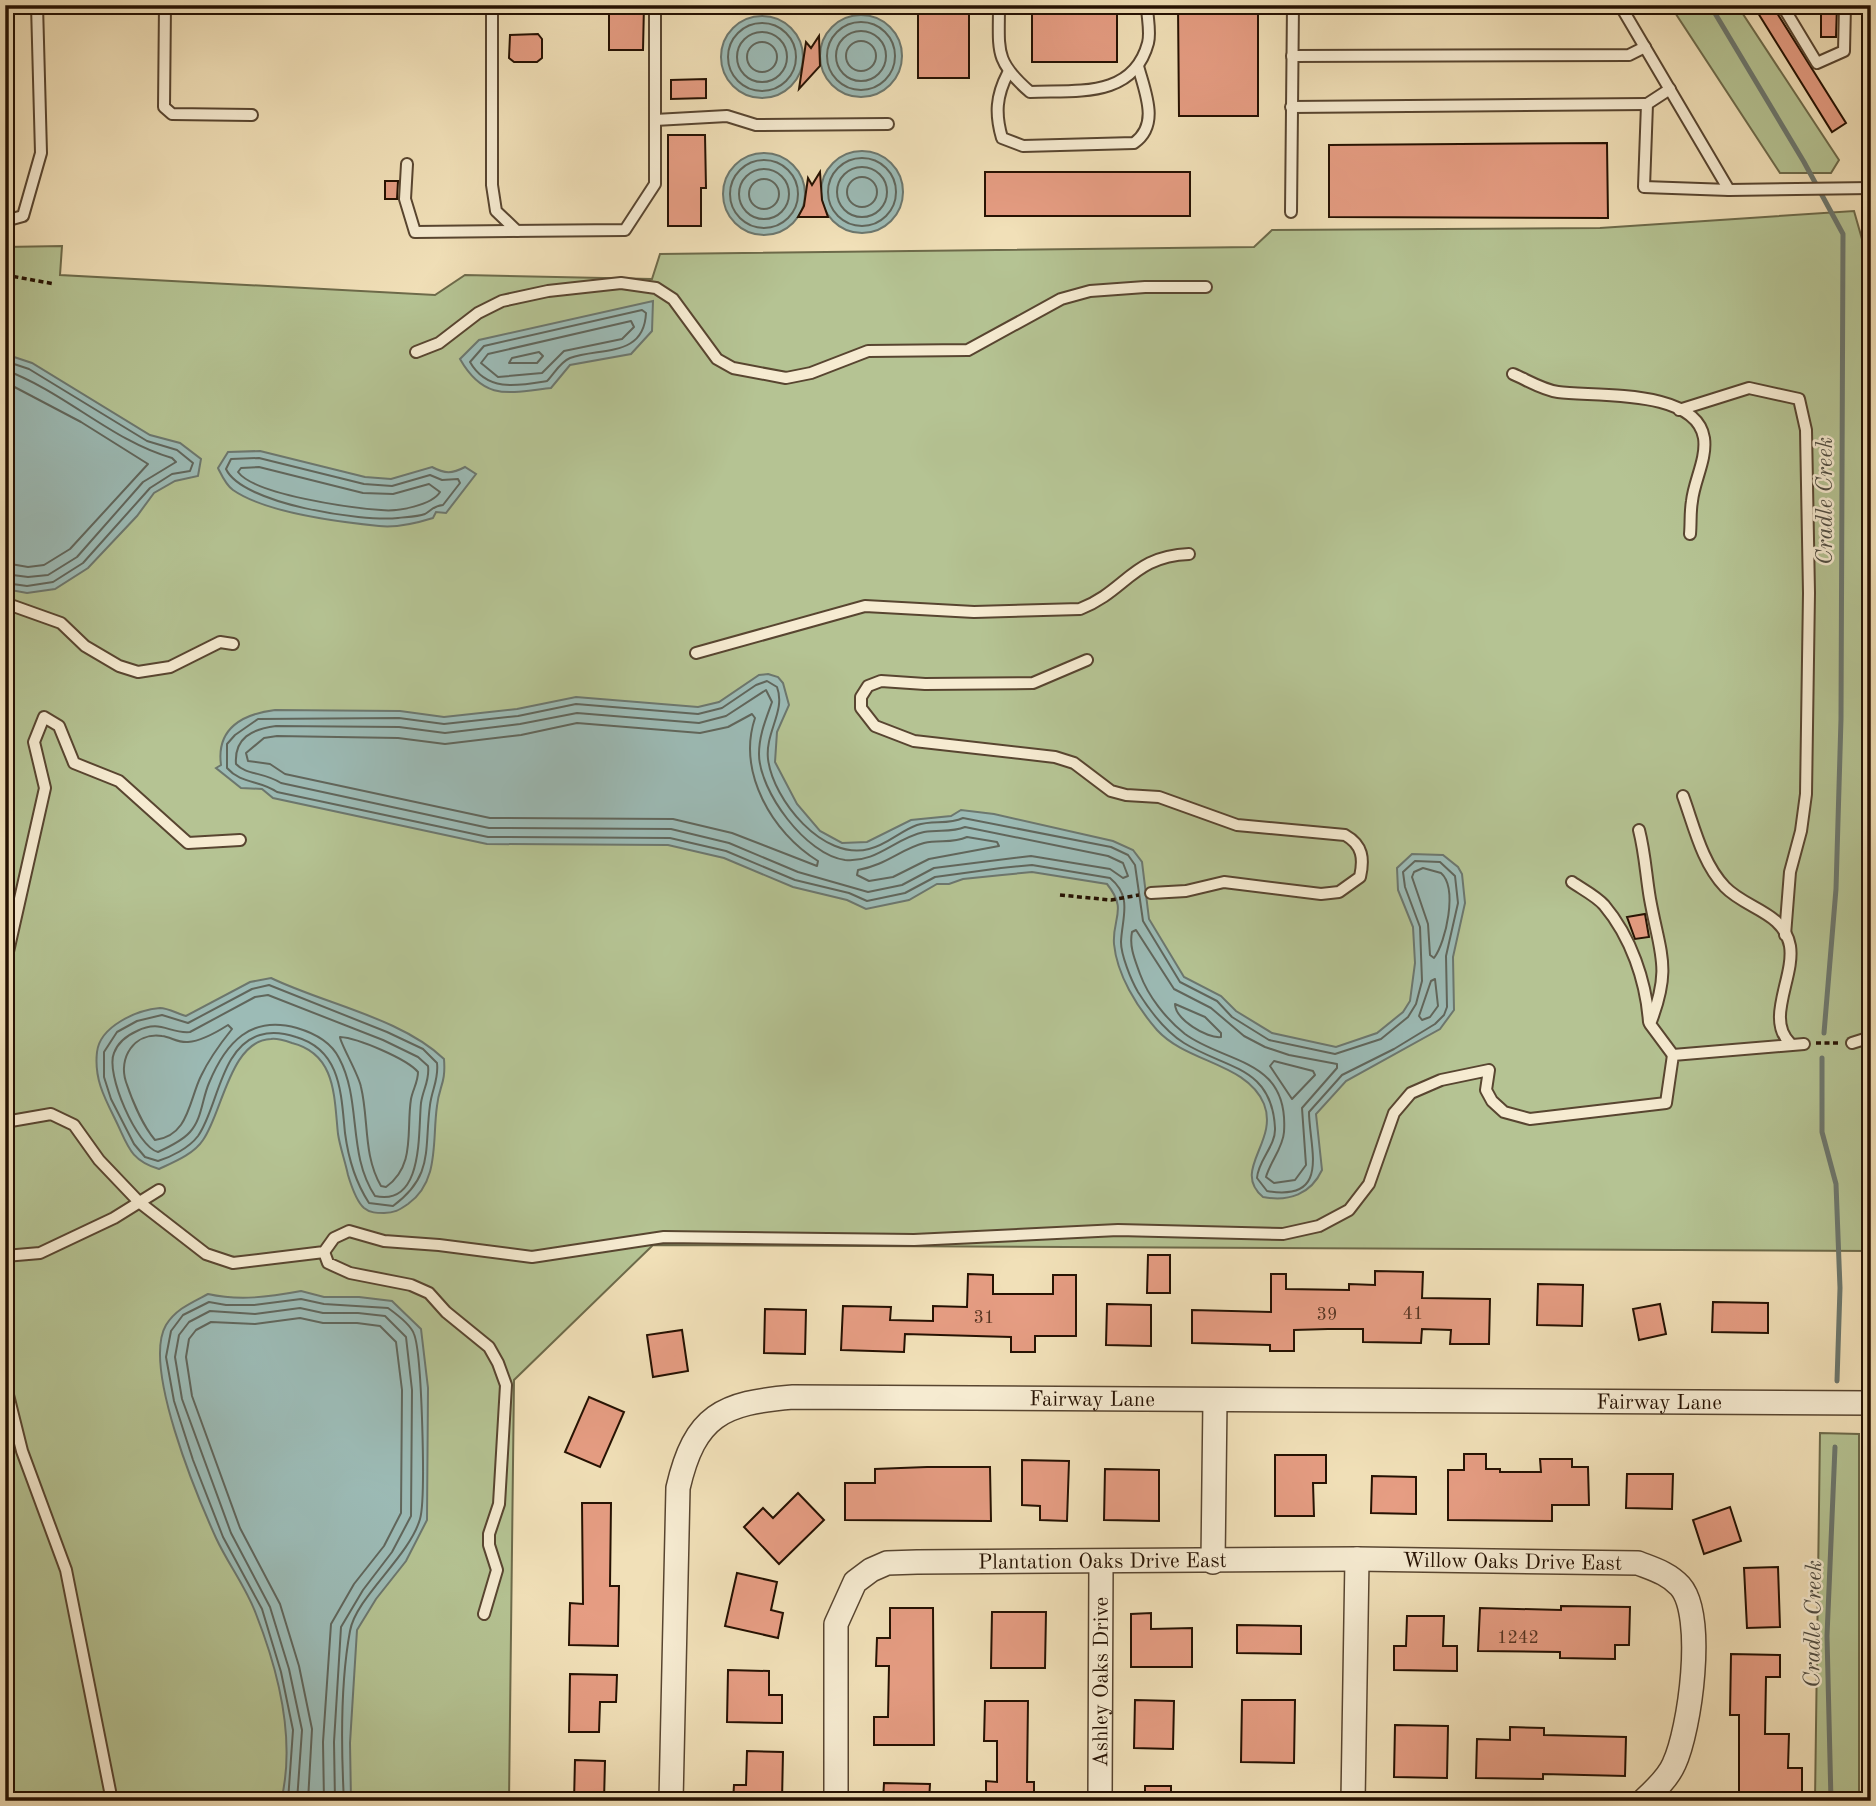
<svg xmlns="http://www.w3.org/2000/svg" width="1876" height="1806" font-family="'Old Standard TT',serif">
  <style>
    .green { fill: #b5c393; stroke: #6d6a4a; stroke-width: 2 }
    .water { fill: #9cbbb6; stroke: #6c776e; stroke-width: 2 }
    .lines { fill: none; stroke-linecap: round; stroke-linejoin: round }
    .shore { stroke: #60665c; stroke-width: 2 }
    .stream { stroke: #6c776e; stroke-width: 5 }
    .building { fill: #e69d83; stroke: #251102; stroke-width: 2 }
    .lane-casing { stroke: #584530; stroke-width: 14 }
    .street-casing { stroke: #584530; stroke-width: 26 }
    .path { stroke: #251102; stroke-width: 3.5; stroke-dasharray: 5 3.5; stroke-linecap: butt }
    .lane { stroke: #f6ebd1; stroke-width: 10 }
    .street { stroke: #f6ebd1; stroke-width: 23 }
    .labels { text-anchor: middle; stroke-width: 5; stroke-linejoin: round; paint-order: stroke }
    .number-label { font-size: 18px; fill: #553422 }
    .street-label { font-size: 21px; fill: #251102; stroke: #f6ebd1 }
    .water-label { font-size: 23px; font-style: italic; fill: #4f4c41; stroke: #f6ebd1 }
  </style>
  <rect width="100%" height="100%" fill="#f1e0b8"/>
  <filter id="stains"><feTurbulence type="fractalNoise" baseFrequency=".00286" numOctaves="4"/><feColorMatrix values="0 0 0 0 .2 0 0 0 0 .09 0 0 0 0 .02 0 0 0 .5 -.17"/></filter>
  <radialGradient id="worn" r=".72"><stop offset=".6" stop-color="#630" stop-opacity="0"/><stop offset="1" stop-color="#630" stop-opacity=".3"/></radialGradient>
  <!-- green -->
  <g class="green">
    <path d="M1670,5h67l102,155 -8,13h-51z"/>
    <path d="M1854,211l8,28h9v481l-4,183 4,1v347l-1218,-6 -139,135 -5,421h-504v-1554l57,-1 -2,29 375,20 30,-20 187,4 8,-25 594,-7 18,-17 328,-2z"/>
    <path d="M1820,1433l39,1v367h-44z"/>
  </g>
  <!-- water -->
  <g class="water">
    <circle cx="861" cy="56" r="41"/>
    <circle cx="762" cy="57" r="41"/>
    <circle cx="862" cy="192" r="41"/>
    <circle cx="764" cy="194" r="41"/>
    <path d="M653,301l-1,30 -21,23 -61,11 -19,23c-43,5 -67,13 -91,-29l19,-19z"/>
    <path d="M5,354l27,9 118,72 30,8 21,16 -3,17 -23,5 -21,12 -17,23 -49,52 -33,21 -28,4 -22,-4z"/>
    <path d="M260,451l105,26 26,2 41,-12c13,7 20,7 33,0l11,7 -30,39 -10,-1 -3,6c-16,5 -37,10 -54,8 -40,-4 -113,-13 -146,-36 -7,-5 -11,-14 -15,-22l10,-16z"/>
    <path d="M768,674l10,3 5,6 6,22 -12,27 -2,30 22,42 23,27 22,12 25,-1 44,-22 40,-4 10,-6 33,4 119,27 20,9 9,12 7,57 35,58 37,19 15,15 36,22 64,14 41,-14 26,-21 7,-11 5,-38 -2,-36 -15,-37 -1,-22 15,-14 31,1 15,12 4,7 3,29 -12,54 1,53 -14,19 -94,52 -30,33 6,56c-11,24 -33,32 -59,27 -32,-27 16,-55 1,-93 -17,-41 -77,-41 -107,-74 -20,-23 -40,-55 -43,-86 -2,-26 14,-34 -7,-60l-75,-12 -30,3 -39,4 -14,5h-12l-28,16 -43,9 -19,-9 -54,-13 -69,-29 -56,-13 -181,-1 -214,-46 -11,-9 -21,-1 -25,-20 5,-3c-5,-37 22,-51 54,-55l125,1 44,6 73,-8 59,-12 122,10 21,-5 40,-27z"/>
    <path d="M271,978c54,26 130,40 173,81 2,25 -5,27 -7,47 -5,34 3,75 -29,98 -9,6 -13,9 -24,9 -7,0 -14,0 -20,-5 -8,-7 -13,-23 -16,-33 -3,-14 -8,-28 -10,-41 -4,-38 -2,-80 -46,-91 -6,-2 -15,-5 -21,-4 -41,1 -49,75 -68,101 -9,14 -29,22 -44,29 -30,-9 -31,-24 -44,-50 -11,-22 -21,-41 -18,-67 3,-26 40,-42 63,-44 8,0 18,6 26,8l64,-34z"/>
    <path d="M301,1291l23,6h35l33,4 29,28 7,59 -1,132 -21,41 -30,38 -19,31 -7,113 1,58h-70c15,-61 -3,-131 -25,-187 -10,-27 -28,-50 -40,-76 -19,-42 -74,-172 -50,-213 10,-16 25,-22 42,-31 31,7 61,3 93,-3z"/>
  </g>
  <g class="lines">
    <!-- shore -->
    <g class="shore">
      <circle cx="861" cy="56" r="34"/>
      <circle cx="762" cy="57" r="34"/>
      <circle cx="861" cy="56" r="25"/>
      <circle cx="762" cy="57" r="25"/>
      <circle cx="861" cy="56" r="15"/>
      <circle cx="762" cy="57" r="15"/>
      <circle cx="862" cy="192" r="34"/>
      <circle cx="764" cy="194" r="34"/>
      <circle cx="862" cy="192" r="25"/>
      <circle cx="764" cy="194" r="25"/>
      <circle cx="862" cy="192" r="15"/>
      <circle cx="764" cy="194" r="15"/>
      <path d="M642,310l4,3c-2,45 -46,34 -76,45 -10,4 -16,16 -23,23 -30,5 -60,11 -77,-19l14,-16z"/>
      <path d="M631,321l3,6 -12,12 -58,12 -22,22 -44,4 -17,-14 7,-9z"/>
      <path d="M539,352l4,4 -6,7h-28l3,-5z"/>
      <path d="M5,361l24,8 118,72 30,9 16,13 -3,8 -18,3 -22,14 -67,75 -30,19 -26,4 -22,-3"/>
      <path d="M5,370c60,22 107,71 167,88l4,4 -33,20 -66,75 -29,18 -20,2 -23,-3"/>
      <path d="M5,382l76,40 67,42 -78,85 -26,16 -16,2 -23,-4"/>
      <path d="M259,458l105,26 28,2 38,-11 12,5 16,-1 2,4 -17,22c-10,1 -11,5 -18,9 -8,3 -19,3 -27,4 -36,4 -156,-14 -172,-49l5,-10z"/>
      <path d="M259,467l104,26 30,1 36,-10 11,8c-8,13 -42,20 -59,18 -29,-2 -126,-15 -143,-38l3,-4z"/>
      <path d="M767,681l10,6c9,24 -12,45 -9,72 5,41 55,102 101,90 18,-4 31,-18 48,-24 16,-5 31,0 46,-7l148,29 17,8 7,10 8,56 37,61 37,19 15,16 37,23 66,14 46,-15 27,-22 8,-13 6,-23 -2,-54 -15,-40 -2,-15 12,-11 25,1 15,14 3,27 -12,53 1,51 -3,8 -9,9 -41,25 -52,26 -33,37c0,35 23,90 -42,79l-10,-13c1,-18 19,-32 18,-50 -3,-62 -49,-59 -91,-85 -18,-11 -34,-32 -46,-51 -7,-12 -17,-37 -17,-50 1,-25 12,-45 -11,-64l-78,-13 -31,3 -66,9 -30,16 -38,8 -18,-8 -54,-13 -69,-29 -56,-13 -182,-1 -211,-45c-17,-12 -36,-8 -50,-24v-24l8,-9 23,-16 141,-1 45,6 74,-8 58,-12 122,10 24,-6 34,-23z"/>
      <path d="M766,690l6,12c-6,17 -13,33 -13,52 0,37 47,101 86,106 32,3 50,-22 79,-28 15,-3 27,1 41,-5l143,29 15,7 5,13 -5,2 -13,-9 -79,-13 -97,12 -32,17 -34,7 -70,-20 -69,-29 -58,-14 -182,-1 -208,-45c-17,-11 -35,-8 -45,-19 -2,-26 16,-35 40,-38l123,1 46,6 75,-9 57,-11 122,10 27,-7z"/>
      <path d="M752,714l3,4c-18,54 17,115 63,143l-1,5 -85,-33 -59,-14 -183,-1 -205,-44 -15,-10 -22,-3 -2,-8 18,-15 13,-2 121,2 47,6 76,-9 56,-12 123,10 28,-6z"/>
      <path d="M967,837l30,5 2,4 -70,13 -36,18 -24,4 -12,-6 1,-5c28,-5 43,-21 66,-27 15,-4 28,1 43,-6z"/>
      <path d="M1423,868l18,5c17,15 5,69 -7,85l-4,-3 -2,-31 -16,-47 2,-5z"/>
      <path d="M1136,930l38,59 37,19 33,28 21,11 24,8 48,9v4l-35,40 4,57 -11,15 -21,3 -8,-6c4,-15 17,-29 18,-45 5,-74 -58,-68 -99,-98 -19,-15 -37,-38 -45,-60 -5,-14 -11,-27 -8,-42z"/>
      <path d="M1435,979l3,27 -8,11 -8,3 -3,-4 12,-35z"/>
      <path d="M269,985l118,47 36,17 14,14c2,16 -5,26 -7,42 -6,45 4,71 -37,101l-24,-3c-13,-20 -21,-47 -24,-70 -4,-40 -4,-83 -49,-96 -12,-4 -23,-6 -36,-2 -40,12 -42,73 -62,101 -9,12 -27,21 -40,25l-13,-4 -11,-13 -23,-45 -7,-22v-25l13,-20 20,-11 25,-6 26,8 64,-34z"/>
      <path d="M268,995l115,45 35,17 10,9c2,14 -5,23 -7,37 -3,29 3,104 -46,93 -28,-42 -13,-95 -36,-138 -8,-16 -25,-25 -42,-30 -46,-13 -71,14 -88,55 -7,16 -7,36 -19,49 -8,9 -21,15 -32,20 -21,-5 -53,-79 -44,-99 4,-11 14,-18 23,-22 24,-12 32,3 53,1l65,-35z"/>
      <path d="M1175,1004l30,13 16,16v4c-14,2 -46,-18 -46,-33z"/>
      <path d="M228,1025l4,4c-12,15 -23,30 -31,47 -12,24 -12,60 -46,64 -12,-14 -23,-40 -29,-58 -8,-24 8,-50 36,-46 9,1 16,7 26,6 14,-1 29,-10 40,-17z"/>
      <path d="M340,1037c18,1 67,22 78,35 0,10 -5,17 -7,27 -5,31 5,67 -25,88l-5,-1c-18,-31 -12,-66 -20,-99 -2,-12 -21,-44 -21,-50z"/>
      <path d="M1274,1061l39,10 2,4 -23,24 -22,-33z"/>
      <path d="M288,1801l5,-71 -12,-58 -19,-63 -39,-72 -30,-77 -19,-59 -8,-44 5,-26 12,-16 26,-13 17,3h28l47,-6 23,5 64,4c7,5 23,17 26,26 8,20 12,164 6,185 -11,38 -64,78 -70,112 -10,54 -9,115 -6,170"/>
      <path d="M297,1801l5,-71 -13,-61 -19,-62 -39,-74 -49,-134 -7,-42 4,-22 10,-13 21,-11 45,3 45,-6 23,5h35l27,3 21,21 6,53 -1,126 -19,36 -29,38 -22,37 -7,115 1,59"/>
      <path d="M308,1801l4,-72 -13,-63 -19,-62 -40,-76 -48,-132 -6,-39 3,-18 7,-9 15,-8 44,2 45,-6 23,5h34l23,3 16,16 6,48 -1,123 -17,33 -30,38 -23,40 -8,118 1,59"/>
    </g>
    <!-- stream -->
    <g class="stream">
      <path d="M1710,5l94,157 39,72 -2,485 -5,170 -12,144"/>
      <path d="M1822,1058v74l14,52 4,104 -3,93"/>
      <path d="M1831,1801l-4,-165 8,-189"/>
    </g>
  </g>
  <!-- building -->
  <g class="building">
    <path d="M609,5h35l-1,45h-34z"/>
    <rect x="918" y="5" width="51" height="73"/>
    <rect x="1032" y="5" width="85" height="57"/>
    <path d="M1178,5h80v111h-79z"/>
    <path d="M1753,5h19l74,118 -14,9z"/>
    <path d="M1821,5h16l-1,32h-15z"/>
    <path d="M538,34l4,5v19l-5,4h-23l-5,-4 1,-23z"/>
    <path d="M819,36l1,30 -21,23 7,-47 5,6z"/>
    <path d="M706,79v19l-35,1v-19z"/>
    <path d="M668,135h37l1,53h-5v38h-33z"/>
    <path d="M1607,143l1,75 -279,-1v-72z"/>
    <path d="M820,172l2,28 6,17h-30l6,-11 4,-28 4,7z"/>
    <rect x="985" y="172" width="205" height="44"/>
    <path d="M385,181h13l-1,18h-12z"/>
    <path d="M1645,914l4,23 -14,2 -8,-22z"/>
    <path d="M1148,1255h22v38h-23z"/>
    <path d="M1375,1271l48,1 -1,26 68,1 -1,45h-39l1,-14 -29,-1 -1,14 -58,-1v-13h-35l-34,1v21h-24v-6l-78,-2v-33l79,2v-38h15v15l63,1v-6l26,1z"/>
    <path d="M968,1274l25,1v19h60v-19h23v61h-41v16h-24v-15l-106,-3 -1,18 -63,-2 2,-44 48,1 -1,13 43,1v-15l34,1z"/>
    <path d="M1538,1284l45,1 -1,41 -45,-1z"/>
    <path d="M1713,1302l55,1v30l-56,-1z"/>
    <path d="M1107,1304l44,1v41l-45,-1z"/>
    <path d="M1660,1304l6,30 -27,6 -6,-31z"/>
    <path d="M765,1309l41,1 -1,44 -41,-1z"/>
    <path d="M682,1330l6,41 -35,6 -6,-42z"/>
    <path d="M589,1397l35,15 -24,55 -35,-15z"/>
    <path d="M1464,1454h22v15h14v3h41l-1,-13h32v8h16l1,38h-37v16l-104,-1v-50h16z"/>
    <path d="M1275,1455h51v28h-13l1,33h-39z"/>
    <path d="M1022,1460l47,1 -2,60 -27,-1v-14l-18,-1z"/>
    <path d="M927,1467h63l1,54 -146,-1v-37h30v-14z"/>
    <path d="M1105,1469l54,1v51l-55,-1z"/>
    <path d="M1627,1474h46l-1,35 -46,-1z"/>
    <path d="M1372,1476l44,1v37l-45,-1z"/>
    <path d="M798,1493l26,27 -45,44 -35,-37 19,-19 10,10z"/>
    <path d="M582,1503h29l-1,83h9l-1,60 -49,-1 1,-42 13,1z"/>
    <path d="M1730,1507l11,34 -37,13 -11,-34z"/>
    <path d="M1778,1567l2,60 -33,1 -3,-60z"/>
    <path d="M737,1573l40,9 -6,28 12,3 -5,25 -53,-12z"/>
    <path d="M1561,1606l69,1 -1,38h-14v14l-55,-1v-6l-82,-1 2,-43 81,2z"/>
    <path d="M890,1608h43l1,137h-60v-28h14l1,-51h-13l1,-28h13z"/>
    <path d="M992,1612h54l-1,56h-54z"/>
    <path d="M1151,1613v16l41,-1v39h-61v-53z"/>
    <path d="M1407,1616h37l-1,30h14v25l-63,-1v-24h12z"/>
    <path d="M1237,1625l64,1v28l-64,-1z"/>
    <path d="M1731,1654l49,1v22h-14l-1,57h24l-1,34h14v28h-63v-81h-9z"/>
    <path d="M728,1670l41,1v24h13v28l-55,-1z"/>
    <path d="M570,1674l47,1 -1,27h-16l-1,30h-30z"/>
    <path d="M1135,1700l39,1 -1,48 -39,-1z"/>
    <path d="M1242,1700h53l-1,63 -53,-1z"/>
    <path d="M985,1701h43l-1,81h7v19h-48v-20l11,1v-41h-13z"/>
    <path d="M1395,1725l53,1 -1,52 -53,-1z"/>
    <path d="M1510,1727l34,1v7l82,2 -1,39 -82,-2v5l-67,-1 1,-39 33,1z"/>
    <path d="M747,1751l36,1 -1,49h-49l1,-16h12z"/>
    <path d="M575,1760l30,1 -1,40h-30z"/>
    <path d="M884,1783l46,1 -1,17h-46z"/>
    <rect x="1145" y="1786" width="26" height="15"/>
  </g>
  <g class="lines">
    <!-- lane casing -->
    <g class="lane-casing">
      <g id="lane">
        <path d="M165,5l-1,102 8,7 80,1"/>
        <path d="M492,5v180l4,26 21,20"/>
        <path d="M999,5c0,46 -5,56 31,87 46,-2 103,7 118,-49 3,-11 -1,-26 -1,-38"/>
        <path d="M1620,5l109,185 142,-2"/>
        <path d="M1782,5l35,58 27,-12 1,-46"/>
        <path d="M1292,56l337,-1 16,-8"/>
        <path d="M1008,73c-12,23 -13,41 -6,65l21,8 111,-3c26,-18 11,-51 4,-77"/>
        <path d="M1670,89l-23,15 -3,83 85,3"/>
        <path d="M1291,107l356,-3"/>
        <path d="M655,120l72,-4 29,9 132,-1"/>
        <path d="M407,164l-2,35 10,33 210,-2 30,-46v-179"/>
        <path d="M1291,212l2,-207"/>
        <path d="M5,221l18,-5 18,-63 -4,-148"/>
        <path d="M416,352l23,-9 39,-30 24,-12 46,-10 73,-8 35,5 17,11 44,60 16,9 53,10 25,-5 57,-22 100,-1 93,-51 29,-8 55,-4h61"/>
        <path d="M1513,374c14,6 30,16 45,18 35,5 138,-4 146,46 3,21 -10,43 -12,63 -2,11 -1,22 -2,33"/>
        <path d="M1679,410l70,-22 50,11 7,31 3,163 -3,201 -5,37 -11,41 -5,63"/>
        <path d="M5,603l56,20 24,23 34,20 19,6 32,-5 50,-25 13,2"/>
        <path d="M696,653l169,-47 109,6 106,-3c46,-18 53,-53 109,-55"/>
        <path d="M1087,660l-54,23 -108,1 -44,-3 -13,5 -7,11v11l14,18 39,15 141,16 19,6 37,28 15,4 33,2 78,28 108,10c18,10 19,24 15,42l-21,15 -18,2 -97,-12 -38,9 -35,2"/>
        <path d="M1683,796c11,30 19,67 42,91 21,22 59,25 65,59 5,31 -25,73 0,97"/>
        <path d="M1639,830c6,23 7,46 11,69 10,55 22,69 0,125l23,31"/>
        <path d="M1572,882c10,7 24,14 32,23 27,32 42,76 45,117"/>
        <path d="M5,965l40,-177 -11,-46 10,-25 15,9 15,37 45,18 69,62 52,-3"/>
        <path d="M1852,1043l19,-6"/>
        <path d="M5,1122l46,-8 23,11 25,35 40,42 67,52 27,9 91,-11 10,-14 15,-7 35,10 55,4 93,12 132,-20 250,3 204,-10 165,4 36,-8 30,-16 20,-26 25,-71 17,-20 30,-13 48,-10 -3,20 6,11 12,11 26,7 136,-16 7,-48 131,-11"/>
        <path d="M324,1252l4,11 22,10 61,12 18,8 17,19 43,35 9,16 8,22 -7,119 -10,30v11l8,25 -13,44"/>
        <path d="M5,1256l35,-3 74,-35 45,-28"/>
        <path d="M5,1383l17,68 44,119 46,231"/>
      </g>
    </g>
    <!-- street casing -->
    <g class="street-casing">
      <g id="street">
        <path d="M1213,1562l2,-162"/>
        <path id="s1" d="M671,1801l7,-313c17,-73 44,-85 115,-91l1078,6"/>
        <path id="s2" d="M836,1801v-177l19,-42 16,-12 16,-7 30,-1 440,-3 281,4c15,6 30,10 42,23 26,29 10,144 -6,178 -6,14 -20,27 -31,37"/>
        <path id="s3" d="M1100,1801l1,-239"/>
        <path d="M1353,1801l4,-242"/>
      </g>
    </g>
    <!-- path -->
    <g class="path">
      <path d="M5,275l50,9"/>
      <path d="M1060,895l51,5 28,-5"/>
      <path d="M1816,1043h24"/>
      <path d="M1864,1055l7,8"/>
    </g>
    <!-- lane -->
    <use href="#lane" class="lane"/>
    <!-- street -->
    <use href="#street" class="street"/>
  </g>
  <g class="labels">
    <!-- number labels -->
    <g class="number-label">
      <text x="1413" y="1319">41</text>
      <text x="1327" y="1320">39</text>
      <text x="984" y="1323">31</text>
      <text x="1518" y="1643">1242</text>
    </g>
    <!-- street labels -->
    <g class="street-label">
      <text dy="7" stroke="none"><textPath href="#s1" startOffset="775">Fairway Lane</textPath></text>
      <text dy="7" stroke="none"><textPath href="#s1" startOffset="1342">Fairway Lane</textPath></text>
      <text dy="7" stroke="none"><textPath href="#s2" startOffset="886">Willow Oaks Drive East</textPath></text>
      <text dy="7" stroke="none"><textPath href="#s2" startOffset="476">Plantation Oaks Drive East</textPath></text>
      <text dy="7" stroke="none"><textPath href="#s3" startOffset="119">Ashley Oaks Drive</textPath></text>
    </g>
    <!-- water labels -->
    <g class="water-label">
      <text transform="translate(1824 501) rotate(-90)" y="8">Cradle Creek</text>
      <text transform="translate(1812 1624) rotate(-89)" y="8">Cradle Creek</text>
    </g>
  </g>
  <!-- margin -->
  <rect width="1876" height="1806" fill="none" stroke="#f1e0b8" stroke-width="28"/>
  <rect x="7" y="7" width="1862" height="1792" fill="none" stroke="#251102" stroke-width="3.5"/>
  <rect x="14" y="14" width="1848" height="1778" fill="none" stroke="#251102" stroke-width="2"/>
  <rect width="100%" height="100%" filter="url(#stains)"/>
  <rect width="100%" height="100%" fill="url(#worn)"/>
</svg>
